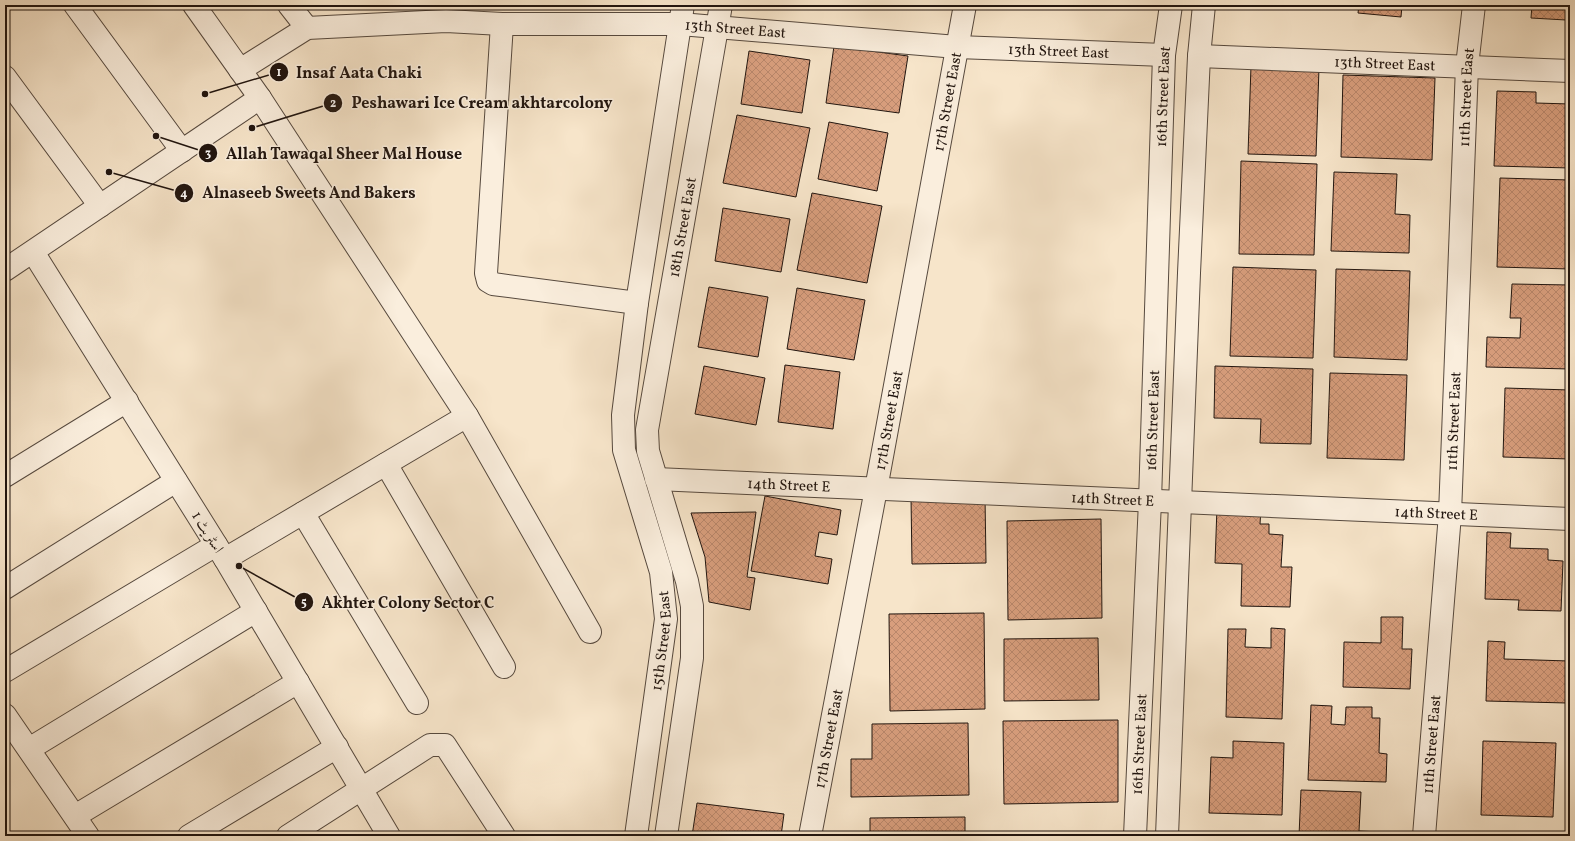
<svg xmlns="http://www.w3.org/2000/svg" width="1575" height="841" font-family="Vollkorn,Amiri,serif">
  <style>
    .building { fill: url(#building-cross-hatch); stroke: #21150f }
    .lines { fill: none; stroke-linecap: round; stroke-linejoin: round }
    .minor-casing { stroke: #56493e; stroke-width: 24 }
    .tertiary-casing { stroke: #56493e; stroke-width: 24 }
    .minor { stroke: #faeedd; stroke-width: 22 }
    .tertiary { stroke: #faeedd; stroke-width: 22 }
    .labels { text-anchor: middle; stroke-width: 3; stroke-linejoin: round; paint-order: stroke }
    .street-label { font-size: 15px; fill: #21150f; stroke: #faeedd }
    .leader { fill: none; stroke: #21150f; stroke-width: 1.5 }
    .callout-dot { fill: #21150f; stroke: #faeedd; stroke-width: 1.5 }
    .mark-label { font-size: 12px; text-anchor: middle; font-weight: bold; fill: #fff }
    .callout-label { font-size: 16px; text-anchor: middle; font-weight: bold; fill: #21150f; stroke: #faeedd; stroke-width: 3; stroke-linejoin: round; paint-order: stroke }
  </style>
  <defs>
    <pattern id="building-cross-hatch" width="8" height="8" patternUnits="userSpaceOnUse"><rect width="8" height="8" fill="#d89e7d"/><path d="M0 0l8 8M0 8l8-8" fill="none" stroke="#b9876b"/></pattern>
  </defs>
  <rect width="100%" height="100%" fill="#f7e5ca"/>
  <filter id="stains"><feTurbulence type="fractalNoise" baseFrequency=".005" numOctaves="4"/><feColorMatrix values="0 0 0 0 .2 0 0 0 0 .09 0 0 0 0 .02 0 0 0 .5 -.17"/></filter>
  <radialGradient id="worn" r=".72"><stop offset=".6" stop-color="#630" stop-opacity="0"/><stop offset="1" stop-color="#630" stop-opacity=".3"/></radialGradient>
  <!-- building -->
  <g class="building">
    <path d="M1359,5h43l-1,12 -43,-4z"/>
    <path d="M1532,5h38v2h-4v13l-35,-2z"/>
    <path d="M834,46l74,10 -9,57 -73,-10z"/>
    <path d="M749,51l61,9 -8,53 -61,-9z"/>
    <path d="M1251,66l68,2 -3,88 -68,-2z"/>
    <path d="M1343,75l92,3 -3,82 -91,-3z"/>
    <path d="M1497,91l39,1v11l34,1v64l-76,-2z"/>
    <path d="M737,115l73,13 -14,69 -73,-14z"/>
    <path d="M829,122l59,11 -11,58 -59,-12z"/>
    <path d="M1241,161l76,3 -3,91 -75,-1z"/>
    <path d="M1334,172l63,2 -2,40 15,1 -1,38 -78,-2z"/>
    <path d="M1500,178l70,2v89l-73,-2z"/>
    <path d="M812,193l70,13 -15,77 -70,-13z"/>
    <path d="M723,208l67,11 -9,53 -66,-11z"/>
    <path d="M1233,267l83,3 -3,88 -83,-2z"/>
    <path d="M1336,269l74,2 -3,89 -73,-3z"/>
    <path d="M1512,284l58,1v84l-84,-2 1,-30 33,1 1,-20h-11z"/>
    <path d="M709,287l59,10 -10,60 -60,-10z"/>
    <path d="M797,288l68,12 -11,60 -67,-11z"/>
    <path d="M785,365l55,7 -7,57 -55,-7z"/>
    <path d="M704,366l61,12 -9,47 -61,-11z"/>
    <path d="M1215,366l98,3 -2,75 -51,-1 1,-24 -47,-1z"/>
    <path d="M1330,373l77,2 -3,85 -77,-2z"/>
    <path d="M1505,388l65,2v69l-67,-2z"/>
    <path d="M765,496l76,14 -4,25 -18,-3 -4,24 17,3 -4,25 -77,-13z"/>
    <path d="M985,496l1,67 -74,1 -1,-67z"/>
    <path d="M1217,507l44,1 -1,16h9v10l14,1 -2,32h11l-2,40 -49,-1 1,-42 -27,-1z"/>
    <path d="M756,512l-9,65 8,1 -5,32 -41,-8 -4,-45 -14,-44z"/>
    <path d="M1101,519l1,99 -94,2 -1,-99z"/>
    <path d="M1487,532l24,1 -1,15 38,1v11l15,1 -2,50 -43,-1 1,-10 -34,-1z"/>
    <path d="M984,613l1,96 -95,2 -1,-97z"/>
    <path d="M1381,617h22l-1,32h10l-2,40 -67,-2 1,-45 37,1z"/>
    <path d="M1271,628l14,1 -3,90 -56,-2 2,-88h18l-1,18 26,1z"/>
    <path d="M1098,638l1,62 -95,1v-62z"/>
    <path d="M1488,641l17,1 -1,17 65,2 -2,42 -81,-2z"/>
    <path d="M1311,705l21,1 -1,18 14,1 1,-18h26v11h8l-1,35 8,1 -1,28 -78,-2z"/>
    <path d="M1118,720v82l-114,2 -1,-83z"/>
    <path d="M968,723l1,72 -118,2v-38h21v-35z"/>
    <path d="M1233,741l51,2 -2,72 -73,-2 2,-56 22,1z"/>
    <path d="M1483,741l73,2 -3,74 -72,-2z"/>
    <path d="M1301,790l60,2 -2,39 22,1v4h-82z"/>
    <path d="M697,803l87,11 -3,22h-89z"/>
    <path d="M965,817v19h-95v-18z"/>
  </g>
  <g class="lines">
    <!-- minor casing -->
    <g class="minor-casing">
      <g id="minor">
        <path d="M75,5l107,146"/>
        <path d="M194,5l66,93 207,318 123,216"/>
        <path d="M289,5l18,23"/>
        <path d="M502,24l-16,249 2,8 5,3 144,19"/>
        <path id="s1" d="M1199,56l371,15"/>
        <path id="s2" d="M240,70l67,-42 139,-7 56,3h178l277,23 207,8"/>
        <path d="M5,77l95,129"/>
        <path d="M33,252l192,307 164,277"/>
        <path d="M5,270l255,-172"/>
        <path d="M386,464l118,203"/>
        <path d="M5,476l122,-75"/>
        <path id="s3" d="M656,479l914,40"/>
        <path d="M303,513l114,190"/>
        <path d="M225,559l242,-143"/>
        <path d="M5,588l171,-107"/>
        <path d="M5,671l211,-126"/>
        <path d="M5,715l83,121"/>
        <path d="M29,749l227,-138"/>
        <path d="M75,816l223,-134"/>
        <path d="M189,836l148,-89"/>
        <path d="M288,836l142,-91h15l59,91"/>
        <path id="s4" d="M810,836l66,-347 89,-484"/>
        <path id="s5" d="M1135,836l15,-335 14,-446 7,-50"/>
        <path d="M1167,836l22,-563 10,-217 5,-51"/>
        <path id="s6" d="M1424,836l26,-322 17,-448 7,-61"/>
      </g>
    </g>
    <!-- tertiary casing -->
    <g class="tertiary-casing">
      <g id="tertiary">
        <path id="s7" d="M636,836l30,-217 -5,-47 -37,-122 -1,-35 14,-112 46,-298"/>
        <path id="s8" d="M666,836l26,-178v-52l-5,-25 -39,-130 -1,-21 74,-425"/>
      </g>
    </g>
    <!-- minor -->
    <use href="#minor" class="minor"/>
    <!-- tertiary -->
    <use href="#tertiary" class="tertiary"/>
  </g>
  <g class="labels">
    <!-- street labels -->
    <g class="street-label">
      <text dy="5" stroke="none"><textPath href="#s2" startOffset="508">13th Street East</textPath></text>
      <text dy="5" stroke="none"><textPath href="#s2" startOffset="832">13th Street East</textPath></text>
      <text dy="5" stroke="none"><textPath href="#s1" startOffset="186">13th Street East</textPath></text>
      <text dy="5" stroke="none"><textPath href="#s5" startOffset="740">16th Street East</textPath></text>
      <text dy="5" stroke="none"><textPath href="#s6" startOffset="740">11th Street East</textPath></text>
      <text dy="5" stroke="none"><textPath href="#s4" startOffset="747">17th Street East</textPath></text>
      <text dy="5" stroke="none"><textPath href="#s8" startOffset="620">18th Street East</textPath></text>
      <text dy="5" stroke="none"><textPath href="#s5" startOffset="416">16th Street East</textPath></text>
      <text dy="5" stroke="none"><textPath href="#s4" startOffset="423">17th Street East</textPath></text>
      <text dy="5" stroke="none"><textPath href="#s6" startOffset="416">11th Street East</textPath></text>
      <text dy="5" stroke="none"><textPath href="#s3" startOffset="133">14th Street E</textPath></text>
      <text dy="5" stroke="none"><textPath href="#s3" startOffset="457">14th Street E</textPath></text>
      <text dy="5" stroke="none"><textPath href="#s3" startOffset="781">14th Street E</textPath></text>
      <text transform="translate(208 532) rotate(58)" y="5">اسٹریٹ 1</text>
      <text dy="5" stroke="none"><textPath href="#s7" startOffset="197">15th Street East</textPath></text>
      <text dy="5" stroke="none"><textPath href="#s4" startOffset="99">17th Street East</textPath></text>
      <text dy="5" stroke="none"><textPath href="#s5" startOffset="92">16th Street East</textPath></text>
      <text dy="5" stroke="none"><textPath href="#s6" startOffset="92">11th Street East</textPath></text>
    </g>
  </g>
  <!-- callouts -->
  <path class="leader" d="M205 94L279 72M252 128L333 103M156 136L208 153M109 172L184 193M239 566L304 602"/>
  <g class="callout-dot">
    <circle cx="205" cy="94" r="4"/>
    <circle cx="252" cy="128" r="4"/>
    <circle cx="156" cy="136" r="4"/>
    <circle cx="109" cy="172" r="4"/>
    <circle cx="239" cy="566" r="4"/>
    <circle cx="279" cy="72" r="10"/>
    <circle cx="333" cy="103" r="10"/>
    <circle cx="208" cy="153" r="10"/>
    <circle cx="184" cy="193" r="10"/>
    <circle cx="304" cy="602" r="10"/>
  </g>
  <g class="mark-label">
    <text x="279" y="76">1</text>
    <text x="333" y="107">2</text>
    <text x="208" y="157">3</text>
    <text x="184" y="197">4</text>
    <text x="304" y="606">5</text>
  </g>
  <g class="callout-label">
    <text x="359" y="78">Insaf Aata Chaki</text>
    <text x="482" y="108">Peshawari Ice Cream akhtarcolony</text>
    <text x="344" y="159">Allah Tawaqal Sheer Mal House</text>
    <text x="309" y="198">Alnaseeb Sweets And Bakers</text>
    <text x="408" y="608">Akhter Colony Sector C</text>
  </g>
  <!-- margin -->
  <rect width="1575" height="841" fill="none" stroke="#f7e5ca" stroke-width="20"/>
  <rect x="6" y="6" width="1563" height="829" fill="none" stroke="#21150f" stroke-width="2"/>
  <rect x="10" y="10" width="1555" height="821" fill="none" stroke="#21150f"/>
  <rect width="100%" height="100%" filter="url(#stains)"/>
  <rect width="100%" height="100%" fill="url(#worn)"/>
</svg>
